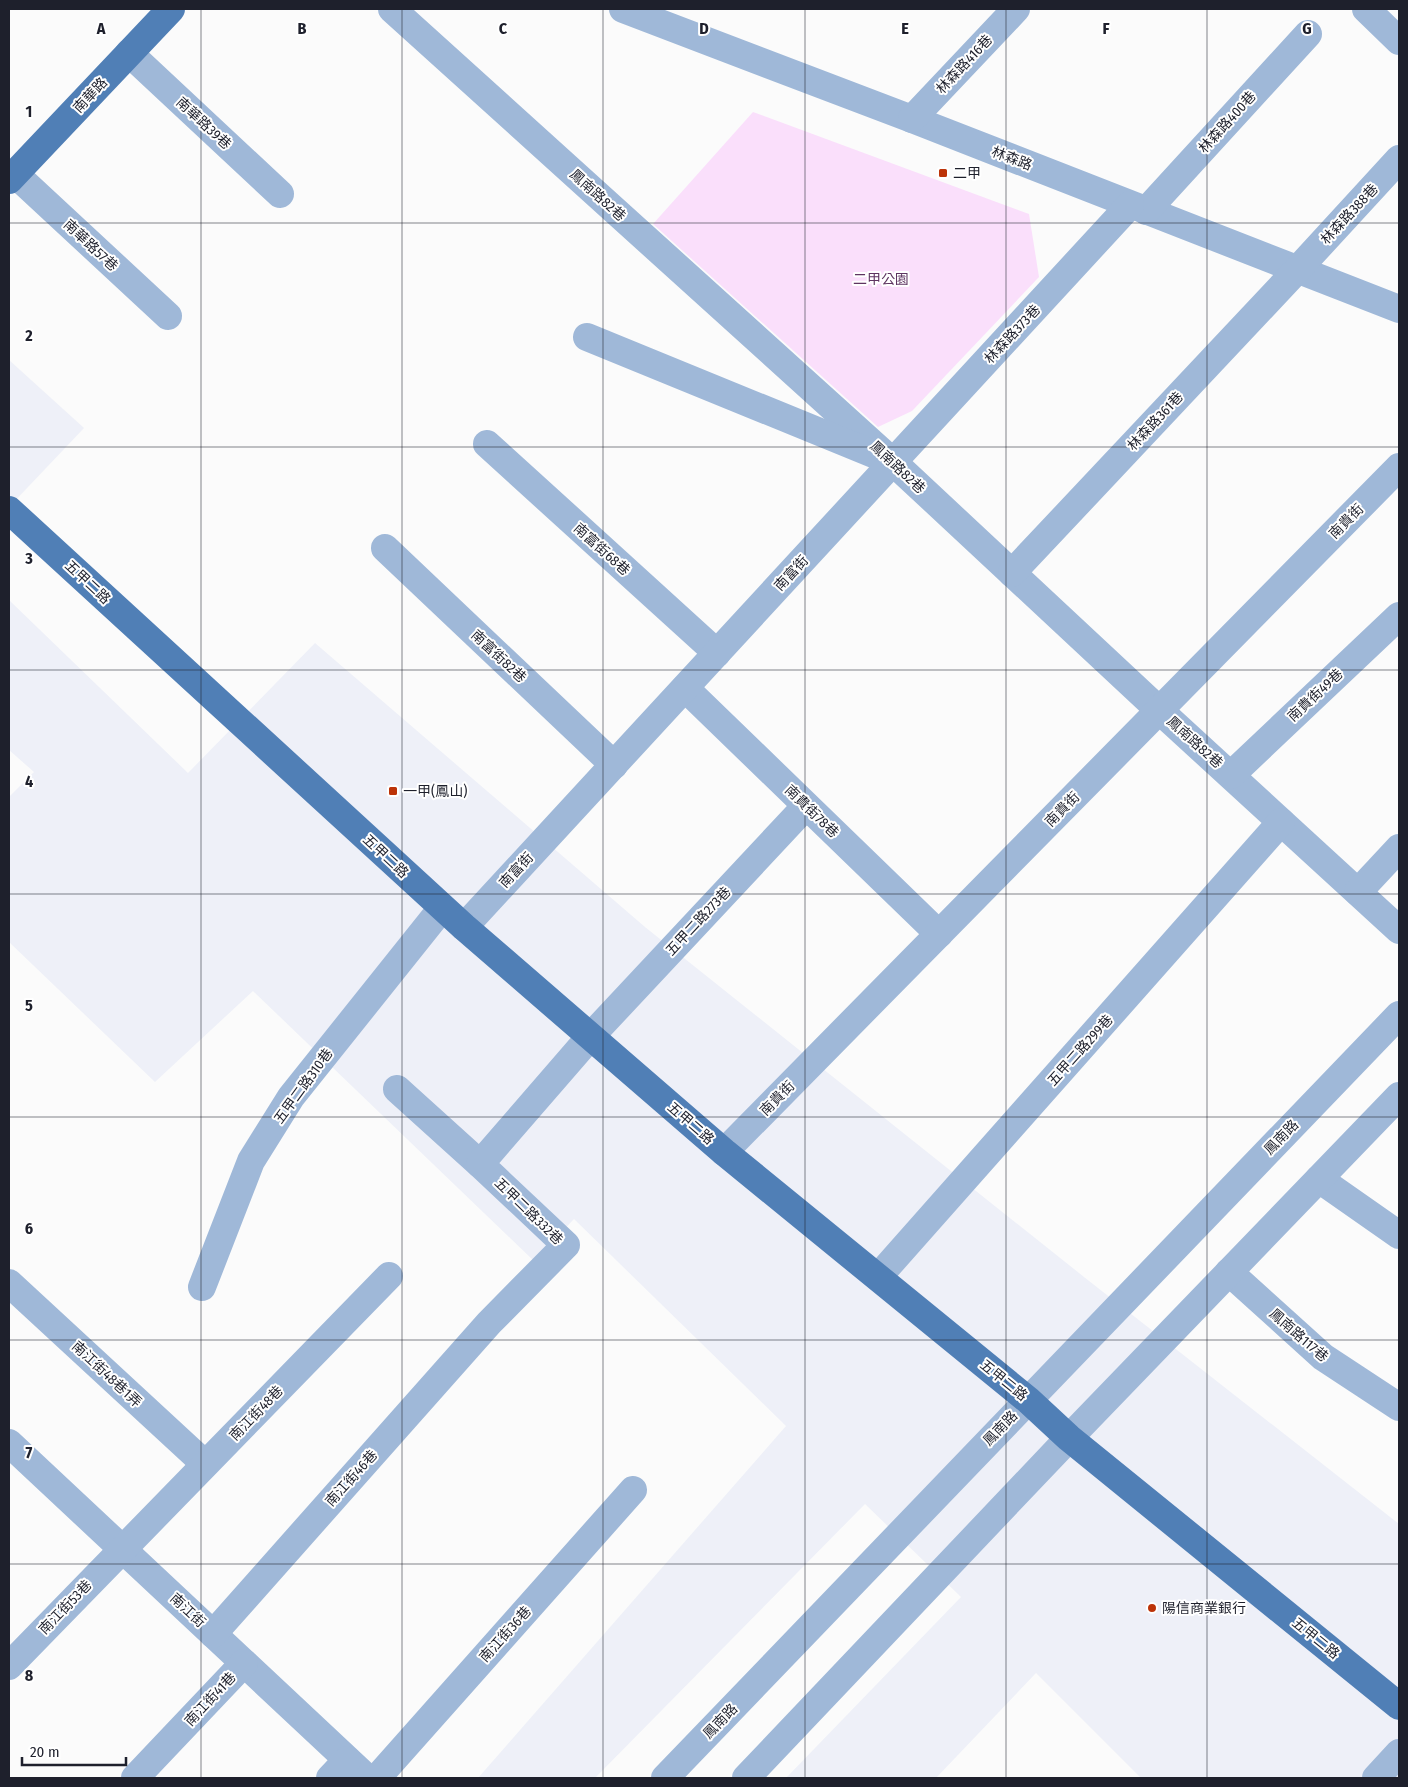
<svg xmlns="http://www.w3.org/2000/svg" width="1408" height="1787" font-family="'Fira Sans Condensed','Noto Sans TC',sans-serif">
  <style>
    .built { fill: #eef0f8 }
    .green { fill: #fadffb }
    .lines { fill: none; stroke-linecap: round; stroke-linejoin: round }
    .minor { stroke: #9fb8d8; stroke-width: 28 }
    .major { stroke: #507fb6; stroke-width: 28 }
    .grid { fill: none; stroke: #1e202c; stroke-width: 1; stroke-opacity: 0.55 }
    .poi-dot { fill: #bc3308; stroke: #fff; stroke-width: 2 }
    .labels { text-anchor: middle; stroke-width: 4; stroke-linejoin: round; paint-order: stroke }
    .street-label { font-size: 14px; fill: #1e202c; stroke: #fff }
    .poi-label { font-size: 14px; fill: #1e202c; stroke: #fff; text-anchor: start }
    .park-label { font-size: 14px; fill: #5e3561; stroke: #fff }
    .grid-label { font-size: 16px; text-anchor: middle; font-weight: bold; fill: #1e202c; stroke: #fff; stroke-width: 4; stroke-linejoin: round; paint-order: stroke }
  </style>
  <rect width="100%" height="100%" fill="#fbfbfb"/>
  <!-- built -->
  <g class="built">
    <path d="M9,360l75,68 -75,79z"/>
    <path d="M9,600l179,173 127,-130 330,284 439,350 315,247v254h-258l-105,-105 -100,105h-150l175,-181 -96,-93 -270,274h-117l308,-352 -212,-207 -40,42 -281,-270 -98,91 -146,-140v-145l25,-25 -25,-22z"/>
  </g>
  <!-- green -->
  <path class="green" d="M753,112l276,102 10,63 -127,134 -34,16 -225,-203z"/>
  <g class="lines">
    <!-- minor -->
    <g class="minor">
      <path d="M392,9l502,454 265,247 240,220"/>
      <path d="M623,9l289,110 487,190"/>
      <path d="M1366,9l33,32"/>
      <path d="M129,53l151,141"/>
      <path d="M912,119l104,-110"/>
      <path d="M15,174l153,142"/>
      <path d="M1146,211l162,-177"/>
      <path d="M587,337l289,118"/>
      <path d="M487,444l230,209"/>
      <path d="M385,548l229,217"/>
      <path d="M1012,573l286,-304 101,-110"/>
      <path d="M685,688l254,246"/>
      <path d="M1231,775l168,-159"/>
      <path d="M1358,892l41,-44"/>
      <path d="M464,927l666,-722"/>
      <path d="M397,1089l83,75"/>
      <path d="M724,1152l675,-685"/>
      <path d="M1319,1179l80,56"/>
      <path d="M1229,1272l94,85 76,50"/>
      <path d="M878,1277l403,-455"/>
      <path d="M9,1283l196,181"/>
      <path d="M202,1287l49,-126 40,-64 151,-189"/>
      <path d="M9,1443l358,335"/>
      <path d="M213,1634l276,-311 77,-78 -86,-81 110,-127 216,-231"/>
      <path d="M9,1666l380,-390"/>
      <path d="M135,1778l109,-115"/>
      <path d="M330,1778l17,-18"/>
      <path d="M377,1778l256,-288"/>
      <path d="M665,1778l734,-763"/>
      <path d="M746,1778l323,-340 330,-342"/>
      <path d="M1376,1778l23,-25"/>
    </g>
    <!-- major -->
    <g class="major">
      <path d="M9,180l162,-171"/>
      <path d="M9,510l455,417 260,225 304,248 41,38 330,268"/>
    </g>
  </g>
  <!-- grid -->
  <path class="grid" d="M201,9v1769M402,9v1769M603,9v1769M805,9v1769M1006,9v1769M1207,9v1769M9,223h1390M9,447h1390M9,670h1390M9,894h1390M9,1117h1390M9,1340h1390M9,1564h1390"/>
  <!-- markers -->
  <g class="poi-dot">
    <rect x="938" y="168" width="10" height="10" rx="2.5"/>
    <rect x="388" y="786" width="10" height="10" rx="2.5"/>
    <circle cx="1152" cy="1608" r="5"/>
  </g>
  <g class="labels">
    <!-- street labels -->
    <g class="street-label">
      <text transform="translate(964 64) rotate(-47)" y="5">林森路416巷</text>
      <text transform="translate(90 95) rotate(-47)" y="5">南華路</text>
      <text transform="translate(1227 122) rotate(-48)" y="5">林森路400巷</text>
      <text transform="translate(204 123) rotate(43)" y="5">南華路39巷</text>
      <text transform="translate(1012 158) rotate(21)" y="5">林森路</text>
      <text transform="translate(598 195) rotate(42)" y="5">鳳南路82巷</text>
      <text transform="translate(1349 214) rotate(-47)" y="5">林森路388巷</text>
      <text transform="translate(91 245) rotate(43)" y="5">南華路57巷</text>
      <text transform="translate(1012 334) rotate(-47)" y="5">林森路373巷</text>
      <text transform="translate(1155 421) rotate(-47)" y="5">林森路361巷</text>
      <text transform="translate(898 467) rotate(43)" y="5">鳳南路82巷</text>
      <text transform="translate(1346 521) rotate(-45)" y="5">南貴街</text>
      <text transform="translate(602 549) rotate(42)" y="5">南富街68巷</text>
      <text transform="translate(791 573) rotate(-47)" y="5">南富街</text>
      <text transform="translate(88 582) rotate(43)" y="5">五甲二路</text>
      <text transform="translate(499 656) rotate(43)" y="5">南富街82巷</text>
      <text transform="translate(1315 695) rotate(-43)" y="5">南貴街49巷</text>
      <text transform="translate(1195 742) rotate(42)" y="5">鳳南路82巷</text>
      <text transform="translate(1062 809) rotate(-45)" y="5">南貴街</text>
      <text transform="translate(812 811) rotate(44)" y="5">南貴街78巷</text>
      <text transform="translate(386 856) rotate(43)" y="5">五甲二路</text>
      <text transform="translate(516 870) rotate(-47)" y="5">南富街</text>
      <text transform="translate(698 921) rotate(-47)" y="5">五甲二路273巷</text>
      <text transform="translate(1080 1050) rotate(-48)" y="5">五甲二路299巷</text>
      <text transform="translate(303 1086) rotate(-54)" y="5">五甲二路310巷</text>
      <text transform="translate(777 1098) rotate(-45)" y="5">南貴街</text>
      <text transform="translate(691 1123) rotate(41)" y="5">五甲二路</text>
      <text transform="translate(1281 1137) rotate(-46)" y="5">鳳南路</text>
      <text transform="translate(529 1211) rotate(44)" y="5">五甲二路332巷</text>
      <text transform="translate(1299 1335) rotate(41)" y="5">鳳南路117巷</text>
      <text transform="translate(107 1374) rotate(43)" y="5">南江街48巷1弄</text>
      <text transform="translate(1004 1380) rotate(39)" y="5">五甲二路</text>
      <text transform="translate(256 1413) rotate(-46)" y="5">南江街48巷</text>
      <text transform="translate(1000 1428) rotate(-46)" y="5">鳳南路</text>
      <text transform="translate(351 1478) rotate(-48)" y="5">南江街46巷</text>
      <text transform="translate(65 1607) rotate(-46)" y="5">南江街53巷</text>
      <text transform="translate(188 1610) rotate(43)" y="5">南江街</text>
      <text transform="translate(505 1634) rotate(-48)" y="5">南江街36巷</text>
      <text transform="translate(1316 1638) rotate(39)" y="5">五甲二路</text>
      <text transform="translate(210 1699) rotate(-47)" y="5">南江街41巷</text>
      <text transform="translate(720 1721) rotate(-46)" y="5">鳳南路</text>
    </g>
    <!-- poi labels -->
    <g class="poi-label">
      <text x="953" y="178">二甲</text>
      <text x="403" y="796">一甲(鳳山)</text>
      <text x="1162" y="1613">陽信商業銀行</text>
    </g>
    <!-- park labels -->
    <g class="park-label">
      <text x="881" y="284">二甲公園</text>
    </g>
  </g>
  <g class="grid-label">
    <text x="101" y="34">A</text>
    <text x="302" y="34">B</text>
    <text x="503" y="34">C</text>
    <text x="704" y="34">D</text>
    <text x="905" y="34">E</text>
    <text x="1106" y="34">F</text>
    <text x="1307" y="34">G</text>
    <text x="29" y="117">1</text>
    <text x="29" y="341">2</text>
    <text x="29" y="564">3</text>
    <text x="29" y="787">4</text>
    <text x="29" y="1011">5</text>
    <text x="29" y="1234">6</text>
    <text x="29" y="1458">7</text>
    <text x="29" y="1681">8</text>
  </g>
  <!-- border -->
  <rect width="1408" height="1787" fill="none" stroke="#1e202c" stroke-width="20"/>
  <!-- scale -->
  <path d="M22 1757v8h104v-8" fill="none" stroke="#1e202c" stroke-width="2.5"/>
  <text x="30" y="1757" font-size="15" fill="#1e202c" stroke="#ffffff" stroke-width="4" paint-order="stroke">20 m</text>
</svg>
